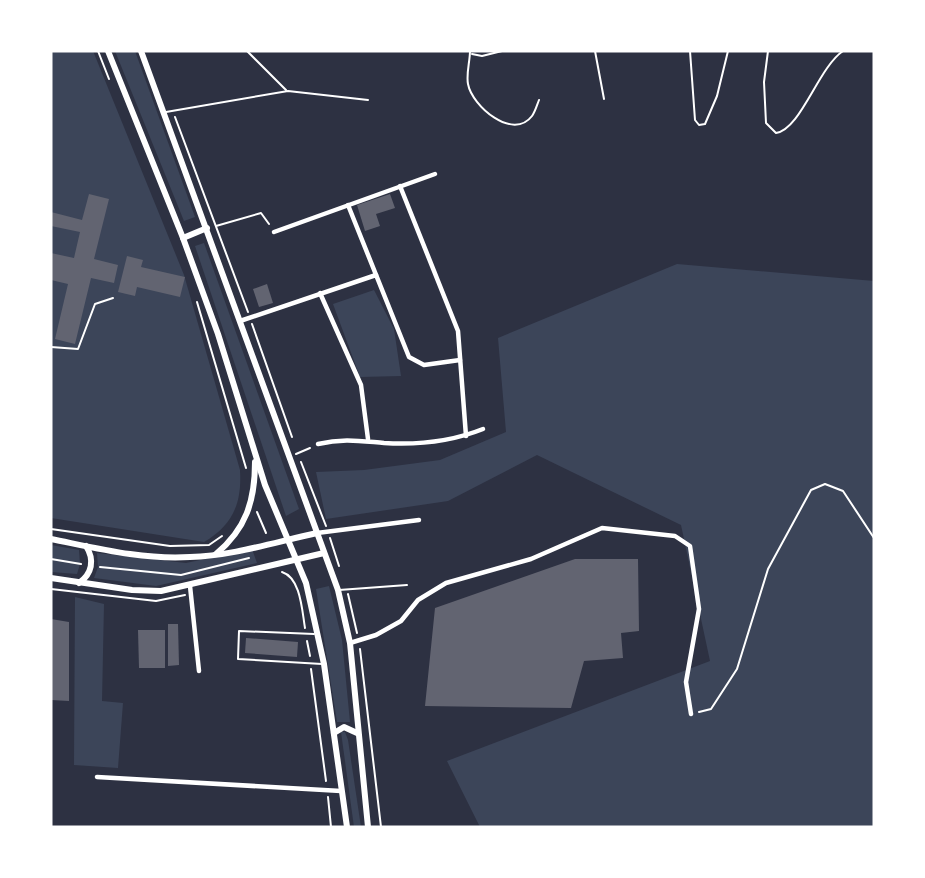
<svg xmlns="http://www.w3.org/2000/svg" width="925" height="878" font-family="Merriweather,serif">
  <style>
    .green { fill: #3c4559 }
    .building { fill: #626471 }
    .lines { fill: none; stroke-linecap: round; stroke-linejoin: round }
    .path { stroke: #fff; stroke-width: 2 }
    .service { stroke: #fff; stroke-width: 2 }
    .minor { stroke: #fff; stroke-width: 4.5 }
    .primary { stroke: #fff; stroke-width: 6 }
  </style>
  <rect width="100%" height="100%" fill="#2d3142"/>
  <!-- green -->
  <g class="green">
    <path d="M51,51h42l91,224 56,195c2,33 -7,55 -36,72l-153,-24z"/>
    <path d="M115,51h20l60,166 -11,4z"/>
    <path d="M204,243l95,266 -13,7 -91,-270z"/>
    <path d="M677,264l197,17v546h-394l-33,-66 263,-100 -29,-136 -144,-70 -89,46 -122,18 -10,-47 48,-2 76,-10 66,-28 -8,-94z"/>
    <path d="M374,290l20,39 7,47 -41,1 -27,-73z"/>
    <path d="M51,545l28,5 1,14 -3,10 -26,-2z"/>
    <path d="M252,549l5,14 -101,23 -62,-8 4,-11 -1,-14 89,10z"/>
    <path d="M329,586l13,54 8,82h-13l-21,-133z"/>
    <path d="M75,597l29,7 -2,97 21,2 -5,65 -44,-3z"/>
    <path d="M341,732h4l3,8 13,87h-7z"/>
  </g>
  <!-- building -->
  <g class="building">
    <path d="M89,194l20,5 -15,60 24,6 -4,18 -23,-5 -16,66 -20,-5 13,-55 -17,-4v-27l23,5 6,-26 -29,-6v-14l31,8z"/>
    <path d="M390,194l5,14 -19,6 4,12 -15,5 -8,-26z"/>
    <path d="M127,256l16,4 -2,7 44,10 -5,20 -43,-10 -2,9 -17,-4z"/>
    <path d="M267,284l6,19 -14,4 -6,-18z"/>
    <path d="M575,559h63l1,72 -18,2 2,25 -39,3 -13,47 -146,-2 10,-98z"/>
    <path d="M51,619l18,3v79l-18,-1z"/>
    <path d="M168,624h10l1,41 -11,1z"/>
    <path d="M138,630h27v38h-26z"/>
    <path d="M246,638l52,4 -1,15 -52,-4z"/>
  </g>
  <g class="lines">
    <!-- path -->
    <g class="path">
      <path d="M98,51l11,28"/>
      <path d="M175,117l73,195"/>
      <path d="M216,226l45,-13 8,11"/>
      <path d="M197,302l49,166"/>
      <path d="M252,324l40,113"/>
      <path d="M296,454l14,-6"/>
      <path d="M301,462l25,64"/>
      <path d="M257,512l9,21"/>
      <path d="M51,529l119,17 39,-1 13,-9"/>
      <path d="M330,538l9,28"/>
      <path d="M51,559l30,5"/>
      <path d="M100,567l81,8 68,-17"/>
      <path d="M282,572c19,6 20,39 23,56"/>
      <path d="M51,589l105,12 29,-6"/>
      <path d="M348,594l9,39"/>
      <path d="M307,641l3,15"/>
      <path d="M360,649l21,178"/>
      <path d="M311,669l15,112"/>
      <path d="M699,712l12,-3 26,-40 31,-100 43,-79 14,-6 18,7 31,47"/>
      <path d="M328,797l3,30"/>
    </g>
    <!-- service -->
    <g class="service">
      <path d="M247,51l39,39"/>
      <path d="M470,51c0,10 -4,23 -2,33 4,22 45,57 64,32 3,-4 5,-11 7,-16"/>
      <path d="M595,51l9,48"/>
      <path d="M690,51l5,69 4,5 6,-1 12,-28 11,-45"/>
      <path d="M768,51l-4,31 2,41 10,10c25,-4 42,-65 67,-82"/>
      <path d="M472,54l10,2 20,-5"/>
      <path d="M166,112l122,-21 80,9"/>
      <path d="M51,302v-7"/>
      <path d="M51,347l27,2 17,-45 18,-6"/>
      <path d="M339,590l68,-5"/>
      <path d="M314,634l-75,-3 -1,28 84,5"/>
    </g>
    <!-- minor -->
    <g class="minor">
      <path d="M400,186l58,145 8,105"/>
      <path d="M348,205l61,152 15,8 36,-5"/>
      <path d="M274,232l161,-58"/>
      <path d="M320,293l41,92 7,54"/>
      <path d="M240,321l136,-46"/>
      <path d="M318,444c25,-6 42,-3 66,-1 33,2 69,-2 99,-14"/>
      <path d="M317,533l102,-13"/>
      <path d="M190,586l9,85"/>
      <path d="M350,643l26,-8 25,-14 17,-21 28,-17 85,-24 71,-31 73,8 15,10 9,63 -13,73 5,32"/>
      <path d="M97,777l244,14"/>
    </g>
    <!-- primary -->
    <g class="primary">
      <path d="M108,51l75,187 35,96 47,151 41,98 18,81 23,163"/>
      <path d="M141,51l197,539 12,53 18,184"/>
      <path d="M183,238l24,-10"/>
      <path d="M51,539c45,9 92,21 139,18 42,-1 85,-15 127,-24"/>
      <path d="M216,554c30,-25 39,-53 39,-92"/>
      <path d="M51,578l81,12 29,1 163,-38"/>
      <path d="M79,583c13,-9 16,-23 7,-37"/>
      <path d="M334,733l10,-6 13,6"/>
    </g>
  </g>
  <!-- border -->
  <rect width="925" height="878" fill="none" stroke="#ffffff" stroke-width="105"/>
</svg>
